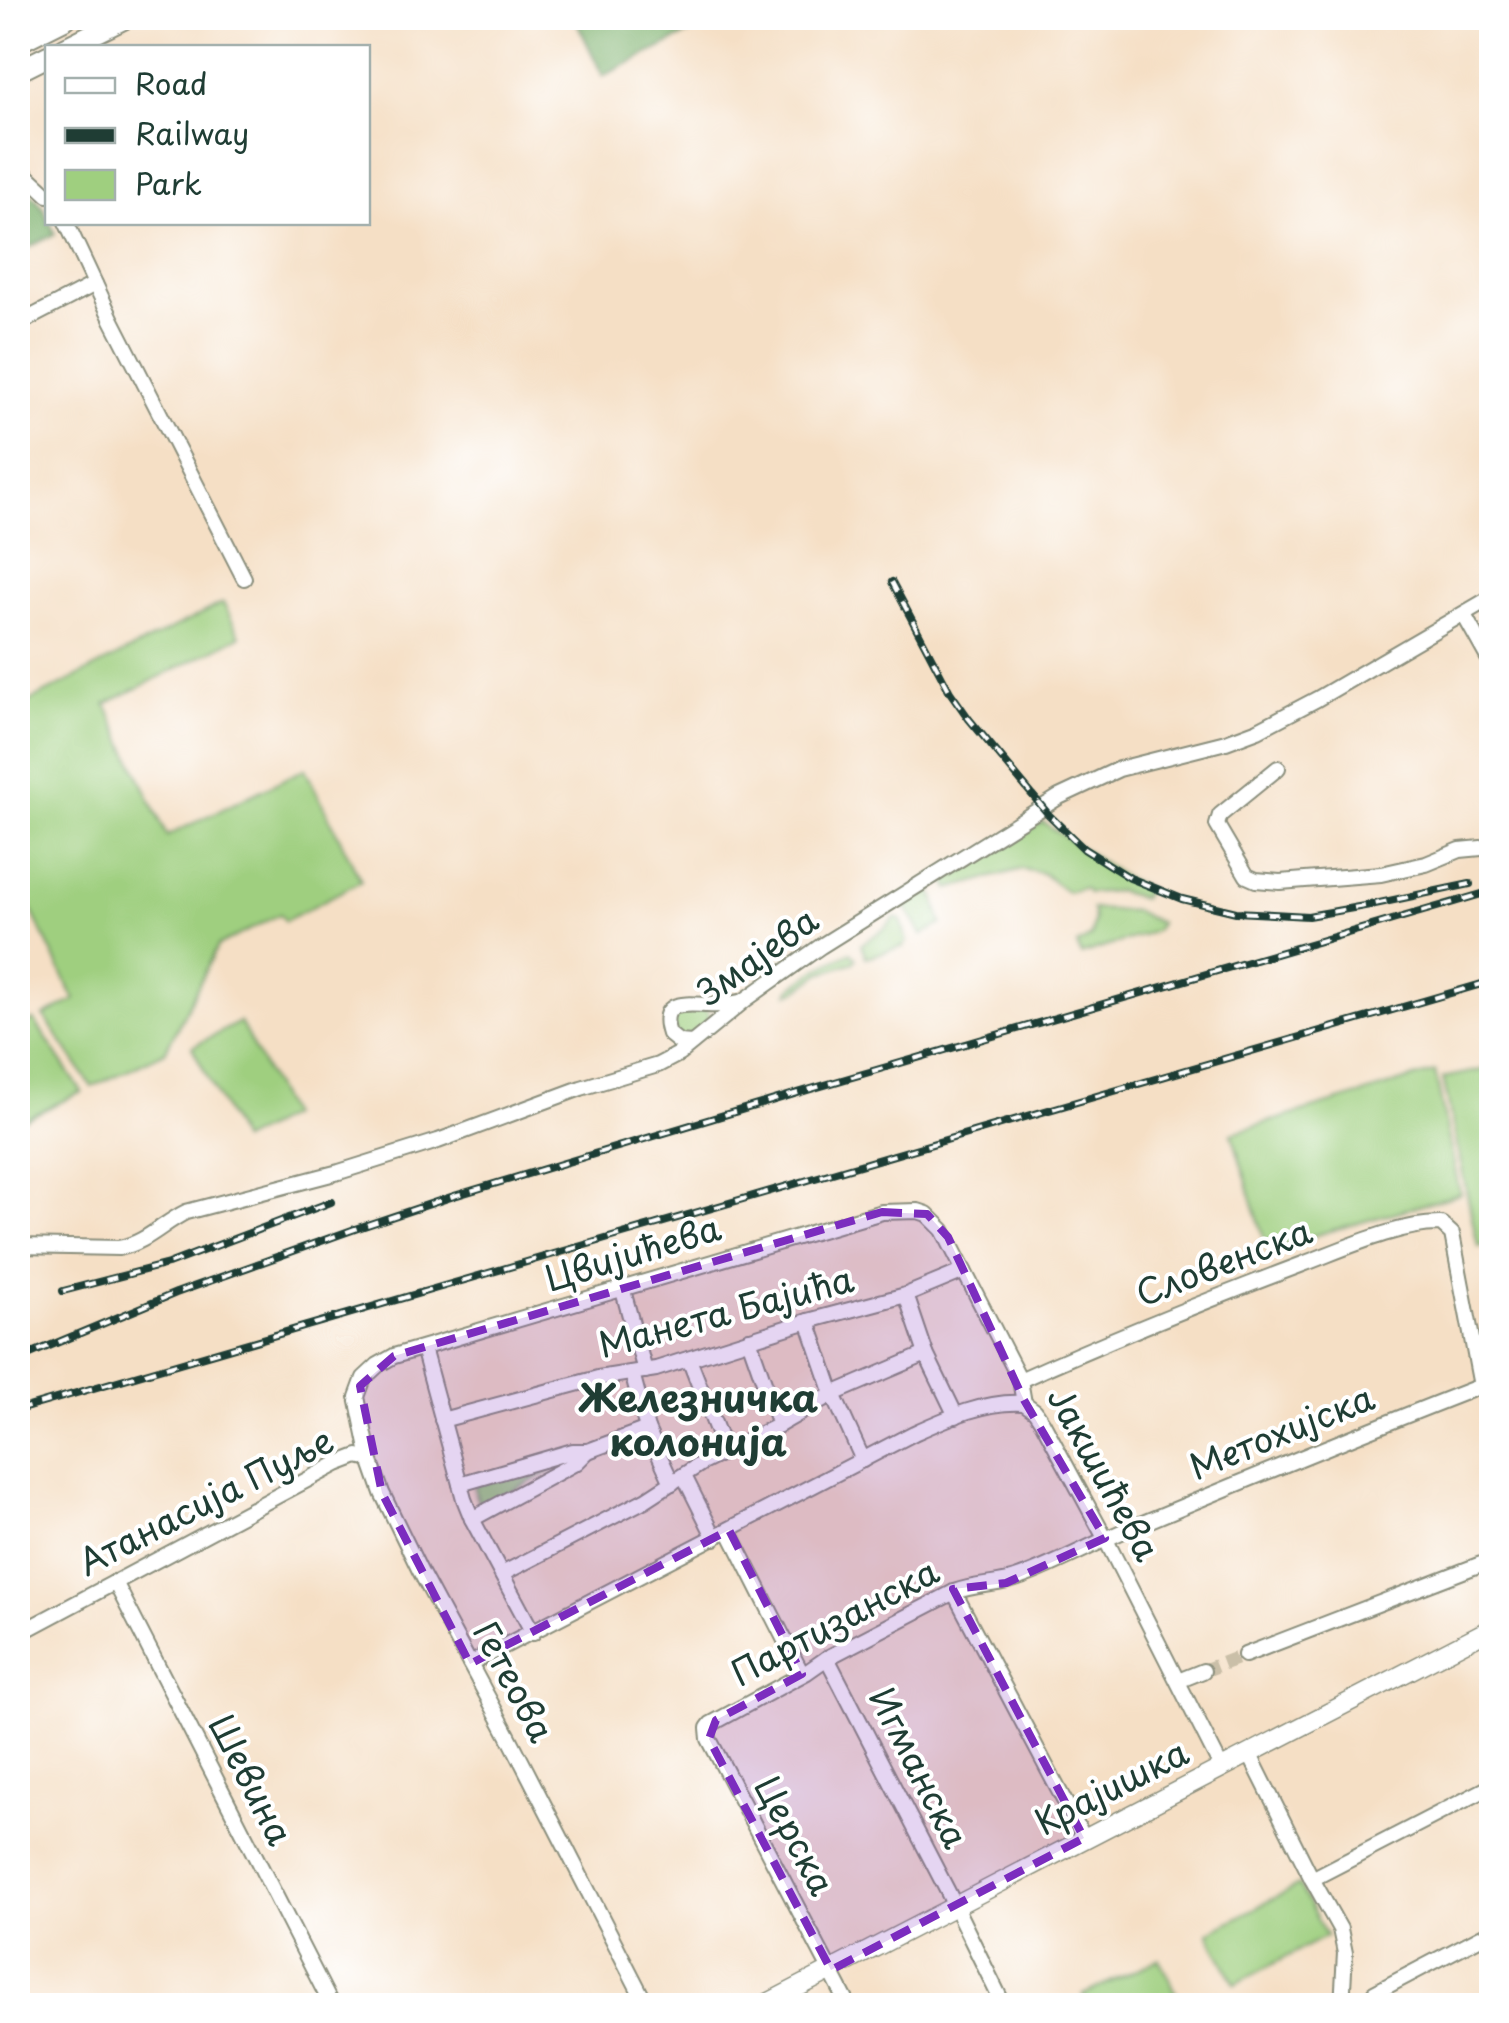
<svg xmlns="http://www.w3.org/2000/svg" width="1509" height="2023" font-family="'Playpen Sans',sans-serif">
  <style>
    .green { fill: #9fcf7f; stroke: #5f865a; stroke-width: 2.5 }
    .forest { fill: #7fb26e; stroke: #4f7851; stroke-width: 2.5 }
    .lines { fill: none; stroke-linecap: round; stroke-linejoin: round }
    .minor-tunnel { stroke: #cabfa8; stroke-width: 14; stroke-dasharray: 14 7; stroke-linecap: butt }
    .minor-casing { stroke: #8a8e7c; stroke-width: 18 }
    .major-casing { stroke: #8a8e7c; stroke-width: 21 }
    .highway-casing { stroke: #8a8e7c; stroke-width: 24 }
    .minor { stroke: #fff; stroke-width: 14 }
    .major { stroke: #fff; stroke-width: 18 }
    .highway { stroke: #fff; stroke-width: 20 }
    .rail-casing { stroke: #1f3d34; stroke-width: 8 }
    .rail { stroke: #fff; stroke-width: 4; stroke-dasharray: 11; stroke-linecap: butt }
    .marked { fill: #7b2cbf; fill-opacity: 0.2; stroke: #7b2cbf; stroke-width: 8; stroke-dasharray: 20 12; stroke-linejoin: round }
    .labels { text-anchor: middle; stroke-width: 8; stroke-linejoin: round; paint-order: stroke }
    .street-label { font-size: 35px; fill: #1f3d34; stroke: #fff }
    .neighbourhood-label { font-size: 38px; font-weight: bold; fill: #1f3d34; stroke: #fff }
  </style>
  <rect width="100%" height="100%" fill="#fff"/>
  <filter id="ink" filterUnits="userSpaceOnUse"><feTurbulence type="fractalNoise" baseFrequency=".01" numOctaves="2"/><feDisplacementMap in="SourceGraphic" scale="20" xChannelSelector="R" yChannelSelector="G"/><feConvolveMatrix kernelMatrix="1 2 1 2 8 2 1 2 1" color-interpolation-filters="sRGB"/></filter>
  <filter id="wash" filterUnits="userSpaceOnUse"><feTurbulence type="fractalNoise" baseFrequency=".0048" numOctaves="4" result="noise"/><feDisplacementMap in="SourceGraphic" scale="40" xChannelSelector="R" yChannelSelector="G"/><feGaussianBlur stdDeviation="2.25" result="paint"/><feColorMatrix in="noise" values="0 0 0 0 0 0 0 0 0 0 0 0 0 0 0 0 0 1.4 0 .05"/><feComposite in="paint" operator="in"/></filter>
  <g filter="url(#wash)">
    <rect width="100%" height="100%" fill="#f5dfc5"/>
    <!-- green -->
    <g class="green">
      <path d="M223,603l17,33 -134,68 61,132 138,-67 56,112 -76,40 -5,-7 -62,32 -53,106 -73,35 -48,-71 31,-16 -57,-117v-176z"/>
      <path d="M1043,822l79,54 25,13 -5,9 -25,-7 -29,2 -4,-5 -17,4 -25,-19 -20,-4 -73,20 -3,-8z"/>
      <path d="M928,889l4,1 10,34 -20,11 -18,-31z"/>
      <path d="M1092,909l43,2 25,12 -5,8 -74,24 -4,-10 14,-8 3,-18z"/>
      <path d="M895,918l6,2 6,22 -4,5 -37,10 -5,-12 2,-2 21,-14z"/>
      <path d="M851,952l5,6 -2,4 -33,11 -25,18 -7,2 1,-4 29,-21z"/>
      <path d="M706,1009l3,6 -3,11 -16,13 -12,-1 -8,-19 4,-7z"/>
      <path d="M34,1020l48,72 -64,30v-94z"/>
      <path d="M240,1022l49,94 -48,25 -49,-94z"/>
      <path d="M1491,1068v176l-13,3 -35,-169z"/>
      <path d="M1435,1072l25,122 -193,55 -35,-116z"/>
      <path d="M567,1457l4,3 -88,47c-6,-6 -9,-14 -8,-22z"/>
      <path d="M1299,1885l27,51 -91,48 -27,-51z"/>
      <path d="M1159,1959l18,36 -21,10h-68l-5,-10z"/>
    </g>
    <!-- forest -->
    <g class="forest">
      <path d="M575,18h146l-118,58z"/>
      <path d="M18,183c13,9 28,23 30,39l2,1 5,11 -37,19z"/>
    </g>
  </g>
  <g filter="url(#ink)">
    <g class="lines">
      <!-- minor-tunnel -->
      <path class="minor-tunnel" d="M1203,1671l42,-16"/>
      <!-- minor casing -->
      <g class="minor-casing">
        <g id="minor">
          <path d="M18,167l30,28"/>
          <path d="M66,222l46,98 132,258"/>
          <path d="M18,324l77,-40"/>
          <path d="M1464,615l28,50"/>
          <path d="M1278,768l-58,47 -3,10 30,51 9,4 24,2 101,-8 45,-10 34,-14 32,-3"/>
          <path d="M692,1043l-13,-1 -10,-8c-11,-34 15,-30 38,-29 12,1 22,0 33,-3"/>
          <path d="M18,1246l101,2c27,-5 44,-25 67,-36l153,-40 99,-31 143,-53 77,-23 21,-11 66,-54 76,-54 238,-149 60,-28 107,-27 32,-12 59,-31 175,-102"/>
          <path d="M622,1287l23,84"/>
          <path d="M906,1295l20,59 30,62"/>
          <path d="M808,1321l25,73 30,66"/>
          <path d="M749,1339l30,86"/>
          <path d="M423,1348l41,151 8,20 61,114"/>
          <path d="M689,1359l36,92"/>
          <path d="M632,1373l15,56 25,54"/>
          <path d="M1020,1380c93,-42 188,-80 283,-116 40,-15 96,-41 138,-40l11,10 29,152 11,22"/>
          <path d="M442,1420l156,-42 58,-9 152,-48 98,-26 58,-24"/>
          <path d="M684,1476l31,62"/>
          <path d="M460,1484l113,-33h15l59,-22"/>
          <path d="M472,1519l105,-57 11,-11"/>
          <path d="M729,1530l73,144"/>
          <path d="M502,1574l143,-74 57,-37 77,-38 54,-31 93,-40"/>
          <path d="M115,1582l217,424"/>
          <path d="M954,1592l130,246"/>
          <path d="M18,1634l319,-170 21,-8 12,3"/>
          <path d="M1245,1655l244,-94"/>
          <path d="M827,1658l121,234 56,114"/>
          <path d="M470,1664l444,-231c33,-15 73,-33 110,-30"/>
          <path d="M1178,1681l25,-10"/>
          <path d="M1249,1753l63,126 28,50 5,24 -3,53"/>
          <path d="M1312,1879l180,-93"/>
          <path d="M1367,2005l7,-12 118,-62"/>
          <path d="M647,2006l-140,-273 -87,-162 -38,-78 -12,-34 -13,-62 7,-19 14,-13 16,-9 488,-144 36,-1 9,3 16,16 77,150 4,23 11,8 8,12 62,115 116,229"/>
          <path d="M849,2006l-140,-267 -1,-11 3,-4 96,-52 20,-14 127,-66c24,-9 45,-6 67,-15 36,-13 70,-32 105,-47 118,-49 236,-98 355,-144"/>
        </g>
      </g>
      <!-- major casing -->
      <g class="major-casing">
        <path id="major" d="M762,2006l730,-378"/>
      </g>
      <!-- highway casing -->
      <g class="highway-casing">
        <g id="highway">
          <path d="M18,42l48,-24"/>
          <path d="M65,48l60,-30"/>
          <path d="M18,71l30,-15"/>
        </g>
      </g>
      <!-- minor -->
      <use href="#minor" class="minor"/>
      <!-- major -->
      <use href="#major" class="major"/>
      <!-- highway -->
      <use href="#highway" class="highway"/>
      <!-- rail casing -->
      <g class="rail-casing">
        <g id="rail">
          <path d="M892,582l58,110 19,27 80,96 35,34 46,29 52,21 54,13 72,4 62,-11 100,-21"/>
          <path d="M63,1291l105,-27 163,-62"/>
          <path d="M18,1359l158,-66 179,-64 99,-33 357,-107 681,-198"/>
          <path d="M18,1410l1474,-429"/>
        </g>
      </g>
      <!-- rail -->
      <use href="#rail" class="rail"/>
    </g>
  </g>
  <!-- marked area -->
  <path class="marked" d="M882,1212l45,2 21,23 76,163 81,138 -99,45 -53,6 131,249 -253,132 -122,-231 7,-19 86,-46 -73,-144 -259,134 -88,-171 -22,-107 34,-30z"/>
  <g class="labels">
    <!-- street labels -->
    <g class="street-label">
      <text transform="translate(758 957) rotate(-36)" y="12">Змајева</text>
      <text transform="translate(633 1254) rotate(-17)" y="12">Цвијићева</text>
      <text transform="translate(1224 1263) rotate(-21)" y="12">Словенска</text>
      <text transform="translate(726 1313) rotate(-15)" y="12">Манета Бајића</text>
      <text transform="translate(1282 1433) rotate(-22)" y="12">Метохијска</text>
      <text transform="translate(1103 1474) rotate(61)" y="12">Јакшићева</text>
      <text transform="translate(206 1502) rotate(-27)" y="12">Атанасија Пуље</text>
      <text transform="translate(835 1623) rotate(-28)" y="12">Партизанска</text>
      <text transform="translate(513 1682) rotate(62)" y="12">Гетеова</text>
      <text transform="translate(918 1768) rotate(63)" y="12">Игманска</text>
      <text transform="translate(250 1780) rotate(63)" y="12">Шевина</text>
      <text transform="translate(1112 1788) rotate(-27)" y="12">Крајишка</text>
      <text transform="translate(794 1836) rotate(62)" y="12">Церска</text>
    </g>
    <!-- neighbourhood labels -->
    <g class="neighbourhood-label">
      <text x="698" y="1412">Железничка<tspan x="698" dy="44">колонија</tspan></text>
    </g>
  </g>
  <!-- margin -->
  <rect width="1509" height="2023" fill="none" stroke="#fff" stroke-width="60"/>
  <!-- legend -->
  <rect x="45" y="45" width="325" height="180" fill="#ffffff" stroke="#a5b1ae" stroke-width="2.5"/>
  <rect x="65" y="78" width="50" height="15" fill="#ffffff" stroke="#a5b1ae" stroke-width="2.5"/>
  <text x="135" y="95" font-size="30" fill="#1f3d34">Road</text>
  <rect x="65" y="128" width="50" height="15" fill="#1f3d34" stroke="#a5b1ae" stroke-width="2.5"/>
  <text x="135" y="145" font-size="30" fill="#1f3d34">Railway</text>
  <rect x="65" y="170" width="50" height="30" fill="#9fcf7f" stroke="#a5b1ae" stroke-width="2.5"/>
  <text x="135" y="195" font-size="30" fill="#1f3d34">Park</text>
</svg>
